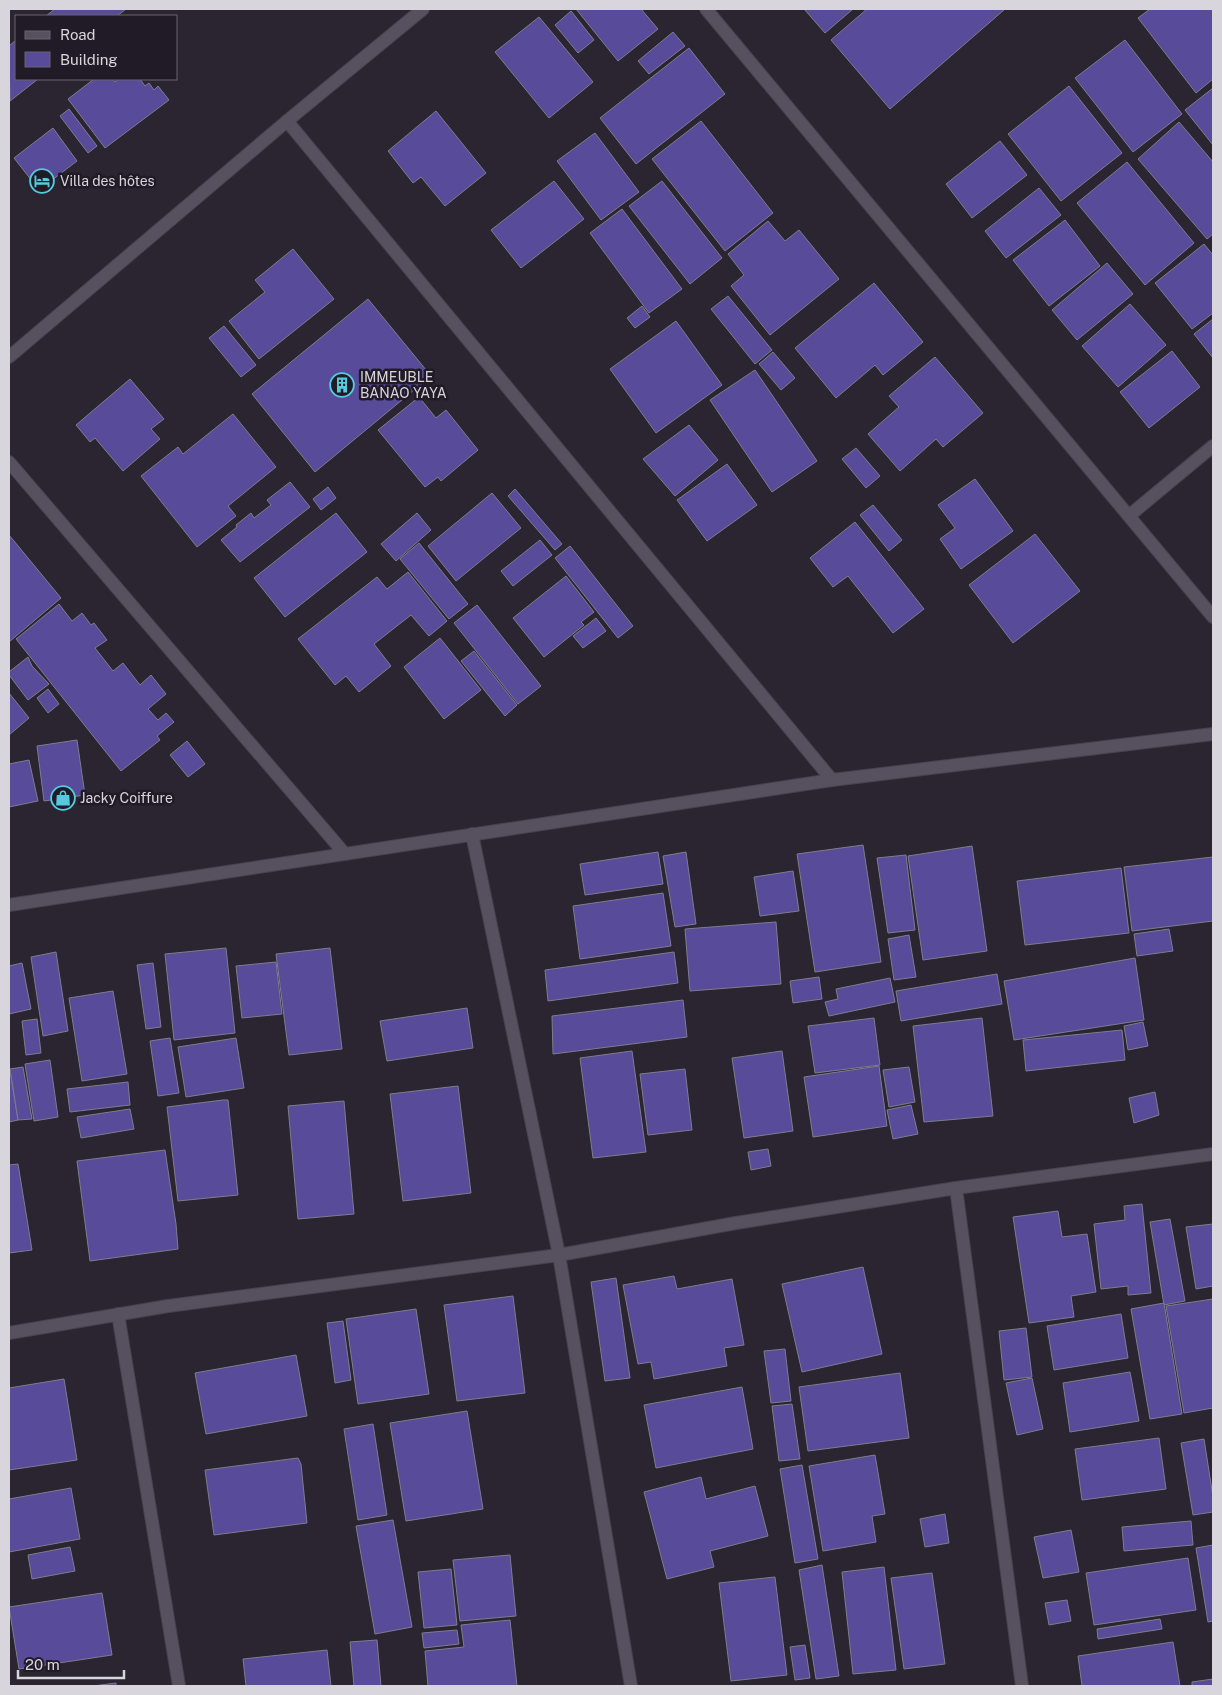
<svg xmlns="http://www.w3.org/2000/svg" width="1222" height="1695" font-family="'Public Sans',sans-serif">
  <style>
    .building { fill: #574b9a; stroke: #7e7d8d }
    .lines { fill: none; stroke-linecap: round; stroke-linejoin: round }
    .street-casing { stroke: #46424c; stroke-width: 14 }
    .street { stroke: #57515f; stroke-width: 12 }
    .labels { text-anchor: middle; stroke-width: 5; stroke-linejoin: round; paint-order: stroke }
    .poi-label { font-size: 14px; fill: #d8d5dd; stroke: #211b27; text-anchor: start }
  </style>
  <rect width="100%" height="100%" fill="#2a2531"/>
  <!-- building -->
  <g class="building">
    <path d="M55,9h71l-9,7h-71z"/>
    <path d="M576,9h65l17,20 -40,32z"/>
    <path d="M804,9h49l-28,24z"/>
    <path d="M867,9h138l-115,100 -59,-69z"/>
    <path d="M1150,9h63v70l-17,14 -58,-75z"/>
    <path d="M571,11l23,29 -16,13 -23,-28z"/>
    <path d="M539,17l54,65 -44,36 -54,-66z"/>
    <path d="M673,32l12,14 -36,28 -11,-13z"/>
    <path d="M16,40v39h22l-28,22 -1,-55z"/>
    <path d="M1125,40l57,74 -49,38 -58,-74z"/>
    <path d="M689,48l36,46 -89,70 -36,-46z"/>
    <path d="M94,79h19l2,3 4,-3h21l5,7 4,-3 5,7 4,-4 11,14 -64,48 -37,-49z"/>
    <path d="M1069,86l53,67 -61,48 -53,-67z"/>
    <path d="M1213,88v57l-28,-35z"/>
    <path d="M69,109l28,37 -9,7 -28,-37z"/>
    <path d="M436,111l50,62 -41,33 -24,-29 -8,6 -25,-32z"/>
    <path d="M701,121l72,92 -48,38 -73,-92z"/>
    <path d="M1179,122l34,40v72l-6,5 -69,-80z"/>
    <path d="M53,128l24,33 -38,29 -25,-32z"/>
    <path d="M595,133l44,59 -38,28 -44,-59z"/>
    <path d="M1000,141l27,34 -55,43 -26,-34z"/>
    <path d="M1127,162l67,81 -49,42 -68,-82z"/>
    <path d="M554,181l30,38 -63,49 -30,-38z"/>
    <path d="M662,181l60,77 -32,26 -61,-78z"/>
    <path d="M1039,188l22,27 -55,43 -21,-27z"/>
    <path d="M622,209l60,80 -33,24 -59,-80z"/>
    <path d="M1065,220l35,46 -51,40 -36,-46z"/>
    <path d="M768,221l17,20 14,-11 40,49 -69,56 -39,-49 13,-11 -16,-21z"/>
    <path d="M1204,244l9,11v58l-21,16 -37,-46z"/>
    <path d="M293,249l41,50 -75,60 -30,-38 36,-29 -10,-12z"/>
    <path d="M1107,263l26,31 -56,46 -25,-30z"/>
    <path d="M874,283l49,59 -40,33 -8,-10 -39,33 -41,-50z"/>
    <path d="M728,296l44,54 -17,14 -44,-55z"/>
    <path d="M368,299l63,77 -116,96 -63,-78z"/>
    <path d="M1130,304l36,41 -48,42 -36,-41z"/>
    <path d="M642,306l8,11 -15,11 -8,-10z"/>
    <path d="M1213,319v39l-19,-24z"/>
    <path d="M676,321l46,64 -66,48 -46,-64z"/>
    <path d="M224,326l32,39 -15,12 -32,-39z"/>
    <path d="M1172,351l28,36 -51,41 -29,-36z"/>
    <path d="M773,352l22,26 -14,12 -22,-26z"/>
    <path d="M935,357l48,56 -40,34 -7,-8 -36,32 -32,-37 31,-27 -10,-11z"/>
    <path d="M755,370l62,91 -45,31 -62,-92z"/>
    <path d="M130,379l34,40 -13,10 9,10 -37,32 -28,-33 -5,4 -14,-17z"/>
    <path d="M419,397l17,21 10,-8 32,40 -37,31 -3,-4 -13,10 -47,-57z"/>
    <path d="M233,414l43,53 -48,39 8,10 -39,31 -56,-71 37,-29 5,7z"/>
    <path d="M689,425l29,35 -43,36 -32,-37z"/>
    <path d="M856,448l24,28 -14,12 -24,-29z"/>
    <path d="M727,464l30,41 -50,36 -30,-41z"/>
    <path d="M975,479l38,52 -52,38 -21,-30 15,-11 -17,-23z"/>
    <path d="M290,482l20,25 -70,55 -19,-22 16,-13 -1,-2 15,-12 3,5 17,-13 -4,-5z"/>
    <path d="M328,487l8,11 -15,12 -8,-11z"/>
    <path d="M515,489l47,55 -7,6 -47,-54z"/>
    <path d="M492,493l29,35 -65,53 -28,-35z"/>
    <path d="M873,505l29,35 -13,11 -29,-36z"/>
    <path d="M336,513l31,39 -82,65 -31,-39z"/>
    <path d="M417,513l14,17 -35,31 -15,-17z"/>
    <path d="M855,522l69,87 -31,24 -45,-57 -15,11 -23,-29z"/>
    <path d="M1035,534l45,57 -67,52 -44,-58z"/>
    <path d="M9,535l52,63 -52,44z"/>
    <path d="M540,540l12,15 -39,31 -12,-15z"/>
    <path d="M419,543l49,61 -19,15 -49,-60z"/>
    <path d="M570,546l63,80 -15,12 -63,-80z"/>
    <path d="M408,572l39,49 -18,15 -18,-21 -37,29 17,22 -32,26 -13,-16 -11,9 -37,-46 79,-62 10,12z"/>
    <path d="M566,576l28,36 -13,10 3,3 -40,32 -31,-39z"/>
    <path d="M59,604l13,17 10,-8 9,12 3,-2 3,4 10,13 -12,8 18,23 10,-8 17,22 11,-10 15,19 -18,15 10,11 8,-7 8,9 -17,14 3,4 -39,31 -105,-132z"/>
    <path d="M477,605l64,81 -23,18 -64,-81z"/>
    <path d="M596,618l10,13 -23,17 -10,-12z"/>
    <path d="M440,638l41,52 -37,29 -40,-52z"/>
    <path d="M474,651l43,54 -12,11 -44,-55z"/>
    <path d="M28,657l4,9 17,18 -21,16 -19,-25v-3z"/>
    <path d="M48,689l11,15 -11,9 -11,-15z"/>
    <path d="M9,693l20,25 -20,17z"/>
    <path d="M77,740l8,55 -41,6 -7,-55z"/>
    <path d="M187,741l18,23 -17,13 -18,-22z"/>
    <path d="M29,760l9,41 -29,6v-43z"/>
    <path d="M863,845l18,117 -66,10 -18,-118z"/>
    <path d="M972,846l15,105 -64,9 -15,-104z"/>
    <path d="M658,852l5,32 -78,11 -5,-31z"/>
    <path d="M686,852l10,72 -21,3 -12,-71z"/>
    <path d="M906,855l9,75 -27,3 -11,-75z"/>
    <path d="M1213,857v64l-81,10 -8,-64z"/>
    <path d="M1121,868l8,65 -104,12 -8,-64z"/>
    <path d="M793,871l6,40 -39,5 -6,-39z"/>
    <path d="M663,893l8,53 -91,13 -7,-53z"/>
    <path d="M776,922l5,62 -91,7 -5,-62z"/>
    <path d="M1169,929l4,22 -36,5 -3,-22z"/>
    <path d="M909,935l7,42 -22,3 -6,-41z"/>
    <path d="M226,948l9,85 -61,7 -9,-86z"/>
    <path d="M330,948l12,101 -53,6 -13,-101z"/>
    <path d="M56,952l12,79 -25,5 -12,-79z"/>
    <path d="M674,952l4,31 -130,18 -3,-31z"/>
    <path d="M1135,958l9,62 -130,20 -10,-59z"/>
    <path d="M276,962l6,52 -40,4 -6,-52z"/>
    <path d="M22,963l9,46 -22,5v-48z"/>
    <path d="M153,963l8,64 -15,2 -9,-64z"/>
    <path d="M997,974l5,30 -101,17 -5,-30z"/>
    <path d="M819,977l3,22 -29,4 -3,-22z"/>
    <path d="M890,978l5,24 -66,14 -4,-14 13,-3 -2,-10z"/>
    <path d="M113,991l14,83 -45,7 -13,-83z"/>
    <path d="M683,1000l4,37 -134,17 -1,-38z"/>
    <path d="M467,1008l6,40 -86,13 -7,-40z"/>
    <path d="M874,1018l6,47 -65,8 -7,-47z"/>
    <path d="M982,1018l11,98 -69,6 -11,-96z"/>
    <path d="M37,1019l4,34 -15,2 -4,-34z"/>
    <path d="M1143,1022l5,24 -20,4 -4,-24z"/>
    <path d="M1122,1030l3,30 -99,11 -3,-31z"/>
    <path d="M170,1038l9,55 -21,3 -8,-55z"/>
    <path d="M236,1038l8,50 -58,9 -8,-50z"/>
    <path d="M632,1051l14,101 -53,6 -13,-100z"/>
    <path d="M782,1051l11,80 -49,7 -12,-80z"/>
    <path d="M50,1060l8,57 -24,4 -9,-57z"/>
    <path d="M9,1064l9,56 -9,2z"/>
    <path d="M879,1066l8,60 -74,11 -9,-60z"/>
    <path d="M23,1067l9,52 -14,1 -8,-51z"/>
    <path d="M909,1067l6,35 -26,5 -6,-37z"/>
    <path d="M685,1069l7,61 -44,5 -8,-61z"/>
    <path d="M128,1082l2,23 -60,7 -3,-23z"/>
    <path d="M458,1086l13,107 -68,8 -13,-107z"/>
    <path d="M1155,1092l4,23 -25,8 -5,-25z"/>
    <path d="M223,1100h5l10,95 -60,6 -11,-94z"/>
    <path d="M344,1101l10,113 -56,5 -10,-113z"/>
    <path d="M911,1105l7,29 -25,5 -6,-29z"/>
    <path d="M130,1109l4,20 -53,9 -4,-21z"/>
    <path d="M768,1149l3,17 -20,4 -3,-18z"/>
    <path d="M165,1150l11,74 2,25 -88,12 -13,-100z"/>
    <path d="M18,1164l14,86 -23,3v-88z"/>
    <path d="M1142,1204l9,89 -23,2v-9l-27,3 -7,-65 31,-4 -1,-14z"/>
    <path d="M1058,1211l4,26 25,-3 9,58 -25,4 3,21 -45,6 -16,-106z"/>
    <path d="M1170,1219l15,82 -21,4 -14,-83z"/>
    <path d="M1213,1224v62l-17,3 -10,-62z"/>
    <path d="M863,1267l19,87 -80,18 -20,-88z"/>
    <path d="M674,1276l3,13 55,-10 12,66 -20,3 3,18 -73,13 -3,-17 -13,2 -15,-79z"/>
    <path d="M616,1278l14,100 -25,3 -14,-99z"/>
    <path d="M513,1296l12,97 -68,8 -13,-96z"/>
    <path d="M1213,1299v109l-29,5 -18,-107z"/>
    <path d="M1164,1303l18,111 -32,5 -19,-110z"/>
    <path d="M416,1309l13,85 -71,10 -12,-85z"/>
    <path d="M1121,1314l7,44 -74,12 -7,-44z"/>
    <path d="M343,1321l8,59 -16,3 -8,-60z"/>
    <path d="M1026,1328l6,49 -28,3 -5,-49z"/>
    <path d="M785,1349l6,52 -20,2 -7,-52z"/>
    <path d="M296,1355l11,61 -101,18 -11,-61z"/>
    <path d="M1130,1372l9,49 -69,11 -7,-49z"/>
    <path d="M900,1373l9,65 -101,13 -9,-64z"/>
    <path d="M1032,1378l11,51 -26,6 -11,-52z"/>
    <path d="M64,1379l13,81 -68,10v-82z"/>
    <path d="M742,1387l11,62 -97,19 -12,-63z"/>
    <path d="M792,1404l8,55 -21,2 -7,-55z"/>
    <path d="M467,1411l16,98 -77,12 -16,-98z"/>
    <path d="M373,1424l14,91 -29,5 -14,-91z"/>
    <path d="M1159,1438l7,51 -84,11 -7,-51z"/>
    <path d="M1204,1439l9,58v15l-20,3 -12,-72z"/>
    <path d="M875,1455l10,59 -13,2 4,26 -53,9 -14,-85z"/>
    <path d="M298,1458l3,6 6,59 -93,12 -9,-65z"/>
    <path d="M802,1465l16,94 -23,4 -15,-94z"/>
    <path d="M701,1477l5,22 49,-13 13,50 -58,15 4,16 -47,12 -23,-87z"/>
    <path d="M71,1488l9,51 -71,13v-53z"/>
    <path d="M945,1514l4,29 -24,4 -5,-28z"/>
    <path d="M393,1520l19,107 -37,7 -19,-108z"/>
    <path d="M1191,1521l2,24 -69,6 -2,-24z"/>
    <path d="M1071,1530l8,42 -36,6 -9,-41z"/>
    <path d="M1213,1545v76l-5,1 -12,-74z"/>
    <path d="M70,1547l5,24 -43,8 -4,-24z"/>
    <path d="M510,1555l6,61 -56,5 -7,-61z"/>
    <path d="M1188,1558l8,52 -102,15 -8,-52z"/>
    <path d="M822,1565l17,111 -23,3 -17,-109z"/>
    <path d="M884,1567l12,103 -43,4 -11,-102z"/>
    <path d="M451,1569l6,56 -33,3 -6,-56z"/>
    <path d="M932,1573l13,91 -41,5 -13,-91z"/>
    <path d="M775,1577l12,98 -56,6 -12,-98z"/>
    <path d="M102,1593l10,62 -93,14 -10,-62z"/>
    <path d="M1067,1600l4,21 -22,4 -4,-22z"/>
    <path d="M1160,1619l2,10 -64,10 -1,-10z"/>
    <path d="M510,1620l7,66h-89l-3,-35 39,-4 -3,-22z"/>
    <path d="M457,1630l2,14 -35,4 -2,-15z"/>
    <path d="M377,1640l4,46h-27l-4,-44z"/>
    <path d="M1173,1642l7,44h-98l-4,-30z"/>
    <path d="M805,1645l5,33 -15,2 -5,-33z"/>
    <path d="M327,1650l4,36h-85l-3,-27z"/>
    <path d="M1213,1679v7h-21v-4z"/>
    <path d="M116,1683v3h-23z"/>
  </g>
  <g class="lines">
    <!-- street casing -->
    <g class="street-casing">
      <g id="street">
        <path d="M706,9l507,608"/>
        <path d="M287,121l545,659"/>
        <path d="M9,357l278,-236 136,-112"/>
        <path d="M9,462l336,392"/>
        <path d="M1130,515l83,-69"/>
        <path d="M472,834l87,421 72,431"/>
        <path d="M9,905l823,-125 381,-46"/>
        <path d="M956,1188l66,498"/>
        <path d="M118,1314l61,372"/>
        <path d="M9,1333l159,-27 391,-51 177,-32 220,-35 257,-34"/>
      </g>
    </g>
    <!-- street -->
    <use href="#street" class="street"/>
  </g>
  <!-- icons -->
  <defs>
    <g id="hotel-ring" transform="scale(1.25)"><circle r="9.5" fill="#211b27" stroke="#55cadf" stroke-width="1.5"/><path d="M-6-4.5h1.5V1H6V5H4.5V3h-9V5H-6ZM-4 0a1.8 1.8 0 1 1 3.6 0ZM.5 0V-2.5h3Q6-2.5 6 0Z" fill="#55cadf"/></g>
    <g id="building-ring" transform="scale(1.25)"><circle r="9.5" fill="#211b27" stroke="#55cadf" stroke-width="1.5"/><path d="M-4-6H4V6H1V3H-1V6H-4ZM-2.5-4.3h1.7v1.8h-1.7ZM.8-4.3h1.7v1.8H.8ZM-2.5-1h1.7V.8h-1.7ZM.8-1h1.7V.8H.8Z" fill="#55cadf"/></g>
    <g id="shop-ring" transform="scale(1.25)"><circle r="9.5" fill="#211b27" stroke="#55cadf" stroke-width="1.5"/><path d="M-5-2.5h2.3a2.7 3.5 0 0 1 5.4 0H5L5.5 6h-11ZM-1.5-2.5h3a1.5 2.3 0 0 0-3 0Z" fill="#55cadf"/></g>
  </defs>
  <g fill-rule="evenodd">
    <use href="#hotel-ring" x="42" y="181"/>
    <use href="#building-ring" x="342" y="385"/>
    <use href="#shop-ring" x="63" y="798"/>
  </g>
  <g class="labels">
    <!-- poi labels -->
    <g class="poi-label">
      <text x="60" y="186">Villa des hôtes</text>
      <text x="360" y="382">IMMEUBLE<tspan x="360" dy="16">BANAO YAYA</tspan></text>
      <text x="80" y="803">Jacky Coiffure</text>
    </g>
  </g>
  <!-- border -->
  <rect width="1222" height="1695" fill="none" stroke="#d8d5dd" stroke-width="20"/>
  <!-- legend -->
  <rect x="15" y="15" width="162" height="65" fill="#211b27" stroke="#6a6570"/>
  <rect x="25" y="31" width="25" height="8" fill="#57515f" stroke="#6a6570"/>
  <text x="60" y="40" font-size="15" fill="#d8d5dd">Road</text>
  <rect x="25" y="52" width="25" height="15" fill="#574b9a" stroke="#6a6570"/>
  <text x="60" y="65" font-size="15" fill="#d8d5dd">Building</text>
  <!-- scale -->
  <path d="M18 1670v8h106v-8" fill="none" stroke="#d8d5dd" stroke-width="2.5"/>
  <text x="25" y="1670" font-size="15" fill="#d8d5dd" stroke="#211b27" stroke-width="4" paint-order="stroke">20 m</text>
</svg>
